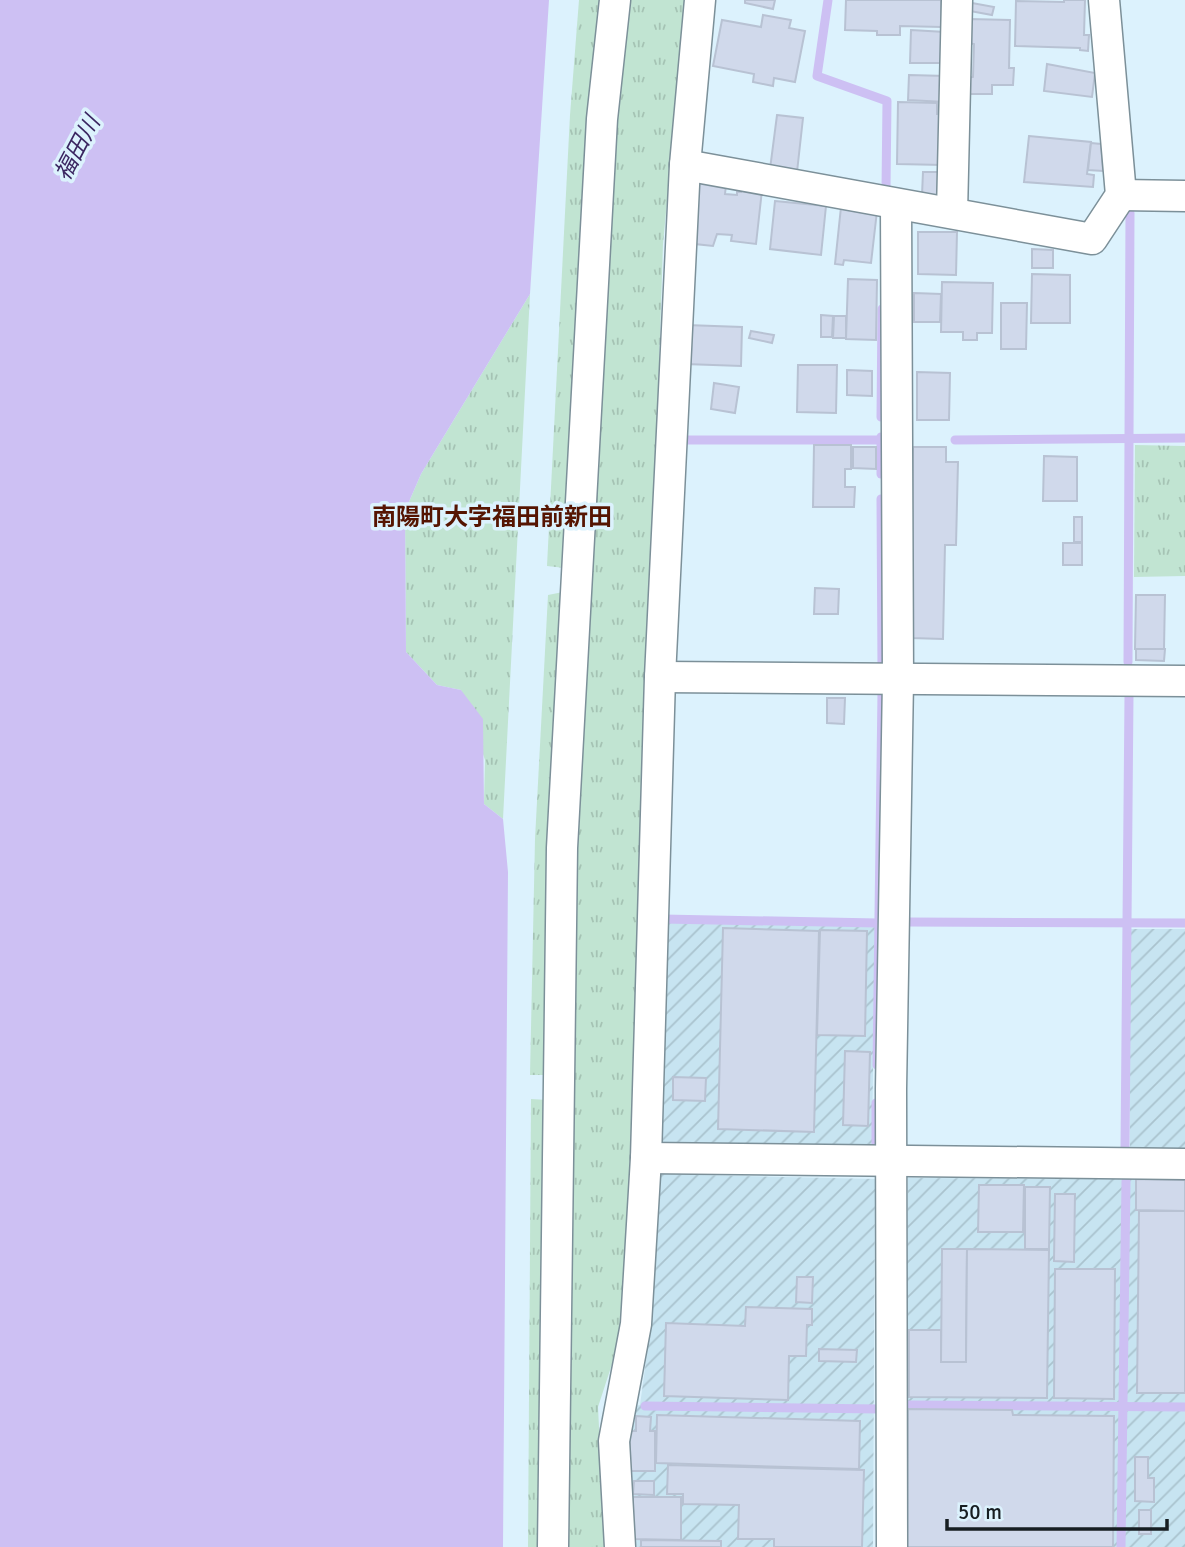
<svg xmlns="http://www.w3.org/2000/svg" width="1185" height="1547" font-family="Signika,'Noto Sans JP',sans-serif">
  <style>
    .industrial { fill: url(#industrial-furrows) }
    .grass { fill: url(#grass-tufts) }
    .water { fill: #cdc0f3 }
    .lines { fill: none; stroke-linecap: round; stroke-linejoin: round }
    .stream { stroke: #cdc0f3; stroke-width: 9 }
    .building { fill: #d0d9eb; stroke: #b8c2d3; stroke-width: 2 }
    .minor-casing { stroke: #7c9099; stroke-width: 33 }
    .minor { stroke: #fff; stroke-width: 30 }
    .labels { text-anchor: middle; stroke-width: 7; stroke-linejoin: round; paint-order: stroke }
    .water-label { font-size: 23px; font-style: italic; fill: #3b2661; stroke: #dcf2fd }
    .quarter-label { font-size: 24px; font-weight: bold; fill: #551401; stroke: #dcf2fd }
  </style>
  <defs>
    <pattern id="industrial-furrows" width="10" height="10" patternUnits="userSpaceOnUse" patternTransform="scale(1.75)"><rect width="10" height="10" fill="#c7e4f1"/><path d="M-1 1l2-2M0 10L10 0M9 11l2-2" fill="none" stroke="#aac3ce"/></pattern>
    <pattern id="grass-tufts" width="24" height="20" patternUnits="userSpaceOnUse" patternTransform="scale(1.75)"><rect width="24" height="20" fill="#c1e4d2"/><path d="M3 7l-1-3M5 7V3M7 7l1-3M15 17l-1-3M17 17v-4M19 17l1-3" fill="none" stroke="#a5c3b4"/></pattern>
  </defs>
  <rect width="100%" height="100%" fill="#dcf2fd"/>
  <!-- industrial -->
  <g class="industrial">
    <path d="M662,922l213,4 -3,223 -216,-3z"/>
    <path d="M1129,929h56v221l-55,-1z"/>
    <path d="M655,1174l220,5 -2,368h-242l-5,-139 14,-3 11,-81z"/>
    <path d="M908,1178l277,1v368h-281z"/>
  </g>
  <!-- grass -->
  <g class="grass">
    <path d="M579,0h25l-39,568 -18,-2 23,-451z"/>
    <path d="M625,0h61l-23,244 -35,1071 -30,92 7,140h-39l9,-699 36,-729z"/>
    <path d="M530,294l-27,525 -19,-15 1,-44 -24,-70 -24,-5 -31,-33 -1,-141 16,-37z"/>
    <path d="M1135,445l50,1v130l-51,1z"/>
    <path d="M563,592l-15,483h-18l5,-236 13,-244z"/>
    <path d="M531,1099l17,1 -4,447h-16z"/>
  </g>
  <!-- water -->
  <path class="water" d="M0,0h549l-19,294 -109,180 -16,37 1,141 31,33 24,5 22,29 1,85 19,15 5,53 -5,675h-503z"/>
  <g class="lines">
    <!-- stream -->
    <g class="stream">
      <path d="M828,0l-11,76 70,25 -1,88"/>
      <path d="M881,417l1,-108"/>
      <path d="M881,437v37"/>
      <path d="M679,440h202"/>
      <path d="M955,440l230,-2"/>
      <path d="M881,499l1,171"/>
      <path d="M1128,662l2,-449"/>
      <path d="M663,919l215,4"/>
      <path d="M908,922l277,1"/>
      <path d="M877,1065l5,-373"/>
      <path d="M876,1148v-45"/>
      <path d="M1125,1149l4,-453"/>
      <path d="M907,1405l278,2"/>
      <path d="M645,1406l234,3"/>
      <path d="M1121,1547l5,-366"/>
    </g>
  </g>
  <!-- building -->
  <g class="building">
    <path d="M745,0h30l-2,9 -28,-6z"/>
    <path d="M846,0h95v27l-41,-1v9h-23v-4l-32,-1z"/>
    <path d="M1064,0h21l-1,35h5l-1,16 -8,-1v-2l-65,-2 1,-45 48,1z"/>
    <path d="M972,3l22,4 -2,8 -22,-4z"/>
    <path d="M763,15l28,5 -2,8 16,3 -10,51 -21,-4 -1,8 -20,-4 1,-8 -41,-8 9,-46 39,7z"/>
    <path d="M969,19l41,1 -1,48h5l-1,17h-21v9h-25v-16l6,-1 1,-33 -6,-1z"/>
    <path d="M911,30l34,2 -1,31h-34z"/>
    <path d="M1047,64l48,9 -3,24 -48,-6z"/>
    <path d="M909,75l37,1 -1,26 -37,-2z"/>
    <path d="M898,102l39,1v11h7l-1,51 -46,-1z"/>
    <path d="M777,115l26,3 -6,54 -27,-3z"/>
    <path d="M1029,136l62,6 -4,32 7,1 -1,12 -69,-5z"/>
    <path d="M1091,143l10,1 2,27 -15,-1z"/>
    <path d="M923,172h19l-1,23h-19z"/>
    <path d="M697,182l29,3 -1,9 12,1v-3h4l1,-4 20,2 -6,54 -25,-3 1,-6 -15,-1 -4,12 -18,-2z"/>
    <path d="M775,201l51,5 -5,49 -51,-6z"/>
    <path d="M841,207l36,4 -6,52 -27,-3 -1,5 -8,-1z"/>
    <path d="M918,232h39l-1,43 -38,-1z"/>
    <path d="M1032,249l21,1v18h-21z"/>
    <path d="M1032,274l38,1v48h-39z"/>
    <path d="M848,279l29,1 -1,60 -30,-1z"/>
    <path d="M942,282l51,1 -1,50h-15v7h-14v-8h-22z"/>
    <path d="M914,293l27,1 -1,28h-26z"/>
    <path d="M1001,303h26l-1,46h-25z"/>
    <path d="M821,315l12,1 -1,21h-11z"/>
    <path d="M834,316h12v22h-13z"/>
    <path d="M686,325l56,2 -1,39 -56,-2z"/>
    <path d="M751,331l23,4 -2,8 -23,-5z"/>
    <path d="M798,365h39l-1,48 -39,-1z"/>
    <path d="M847,370l25,1v25l-25,-1z"/>
    <path d="M917,372l33,1 -1,47h-32z"/>
    <path d="M714,383l25,4 -4,26 -24,-4z"/>
    <path d="M814,445h37v24h-6v18h10l-1,20h-41z"/>
    <path d="M853,447h23v22l-23,-1z"/>
    <path d="M913,447h33v15h12l-2,83h-11l-2,94 -32,-1z"/>
    <path d="M1044,456l33,1v44h-34z"/>
    <rect x="1074" y="517" width="8" height="25"/>
    <rect x="1063" y="543" width="19" height="22"/>
    <path d="M815,588l24,1 -1,25h-24z"/>
    <path d="M1136,595h29l-1,54h-29z"/>
    <path d="M1136,649h29l-1,12 -28,-1z"/>
    <path d="M827,698h18l-1,26 -17,-1z"/>
    <path d="M723,928l96,3 -5,201 -96,-3z"/>
    <path d="M820,930l47,1 -2,105 -48,-1z"/>
    <path d="M845,1051l25,1 -2,74 -25,-1z"/>
    <path d="M673,1077l33,1 -1,23 -32,-1z"/>
    <path d="M1136,1179l49,1v31l-49,-1z"/>
    <path d="M979,1185h45l-1,47h-45z"/>
    <path d="M1025,1187h25l-1,62h-24z"/>
    <path d="M1055,1194h20l-1,68 -20,-1z"/>
    <path d="M1139,1211h46v182h-48z"/>
    <path d="M942,1249h25l-1,113h-25z"/>
    <path d="M967,1249l82,1 -2,148 -138,-1v-67h32v32h25z"/>
    <path d="M1055,1269h60l-1,130 -60,-1z"/>
    <path d="M797,1277h16l-1,26 -16,-1z"/>
    <path d="M746,1307l66,2v16h-5l-1,31h-17l-1,44 -124,-4 2,-73 79,3z"/>
    <path d="M819,1349l38,1 -1,12 -37,-1z"/>
    <path d="M908,1409l104,1 1,5 101,1 -1,131h-206z"/>
    <path d="M657,1415l203,6 -1,48 -203,-6z"/>
    <path d="M636,1416l15,1 -1,14h5v40h-25v-40h6z"/>
    <path d="M1135,1457h13v21h6v24l-19,-1z"/>
    <path d="M668,1465l196,5 -2,77h-88v-8h-36l1,-34 -56,-1v-10h-16z"/>
    <path d="M634,1481h20v14l-21,-1z"/>
    <path d="M633,1497h48v43l-48,-1z"/>
    <rect x="1139" y="1510" width="12" height="24"/>
    <path d="M641,1540l80,1v6h-80z"/>
  </g>
  <g class="lines">
    <!-- minor casing -->
    <g class="minor-casing">
      <g id="minor">
        <path d="M685,165l407,74 29,-44 -17,-195"/>
        <path d="M1121,195l64,1"/>
        <path d="M952,213l5,-213"/>
        <path d="M660,677l525,4"/>
        <path d="M646,1158l539,6"/>
        <path d="M553,1547l9,-699 40,-729 13,-119"/>
        <path d="M620,1547l-6,-106 22,-117 10,-166 14,-481 25,-512 15,-165"/>
        <path d="M892,1547l-1,-458 7,-409 -2,-476"/>
      </g>
    </g>
    <!-- minor -->
    <use href="#minor" class="minor"/>
  </g>
  <g class="labels">
    <!-- water labels -->
    <g class="water-label">
      <text transform="translate(77 148) rotate(-62)" y="8">福田川</text>
    </g>
    <!-- quarter labels -->
    <g class="quarter-label">
      <text x="492" y="525">南陽町大字福田前新田</text>
    </g>
  </g>
  <!-- scale -->
  <path d="M947 1519v10h220v-10" fill="none" stroke="#171e22" stroke-width="3.5"/>
  <text x="958" y="1519" font-size="21" fill="#171e22" stroke="#dcf2fd" stroke-width="5" paint-order="stroke">50 m</text>
</svg>
